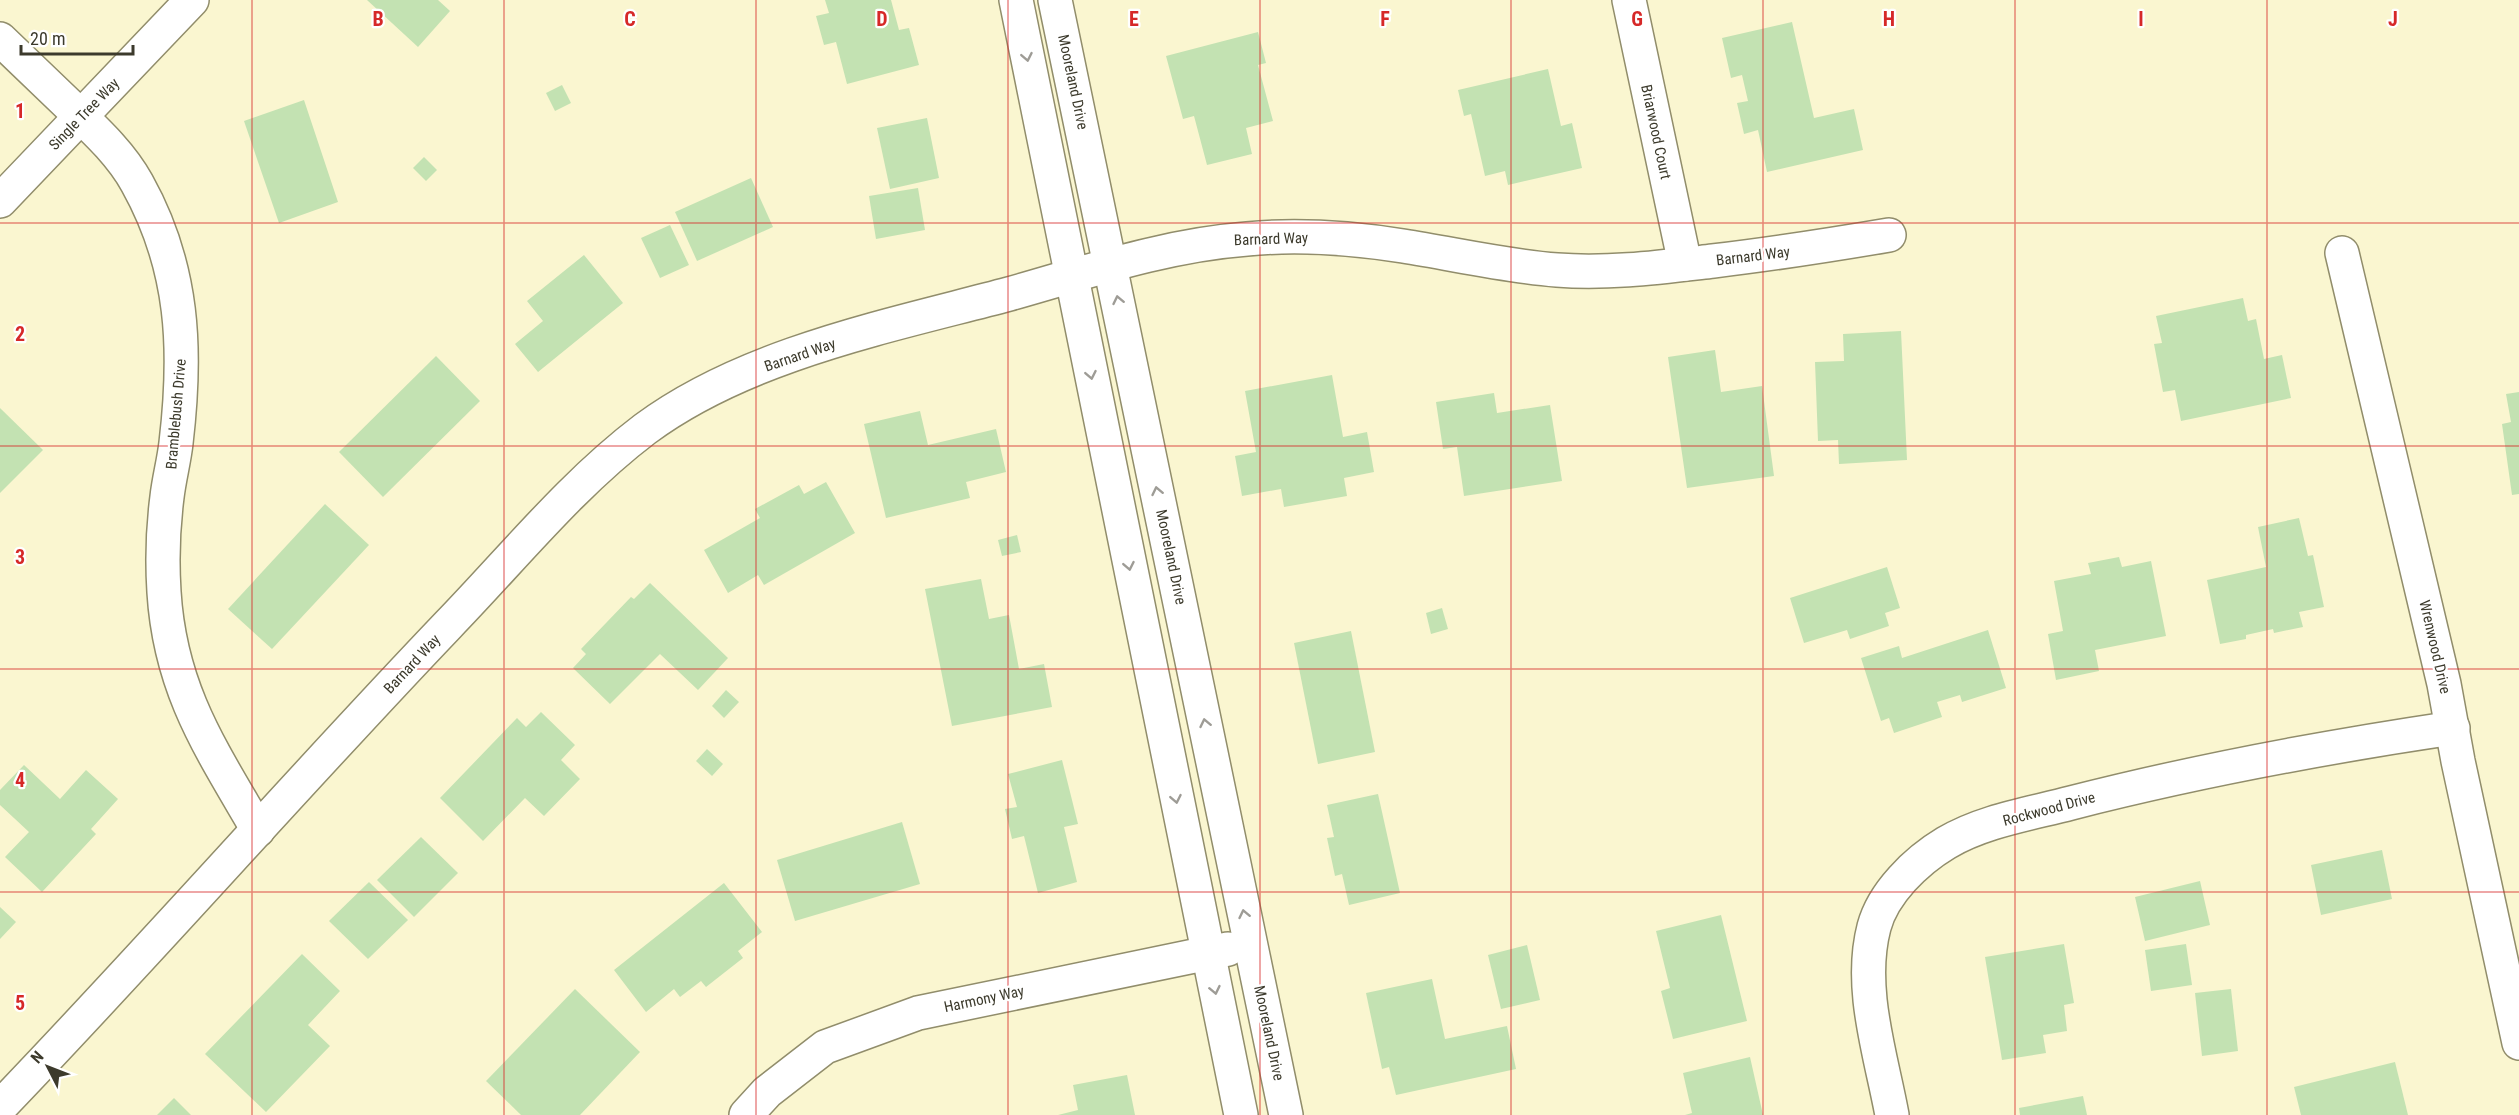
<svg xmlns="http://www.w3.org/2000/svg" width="2519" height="1115" font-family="'Roboto Condensed',sans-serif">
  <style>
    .building { fill: #c3e2b2 }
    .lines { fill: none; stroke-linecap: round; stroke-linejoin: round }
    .minor-casing { stroke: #918d6b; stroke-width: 36 }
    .minor { stroke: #fff; stroke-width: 33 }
    .oneway { stroke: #9e9c96 }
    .grid { fill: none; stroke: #d62828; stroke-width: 1.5; stroke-opacity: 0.55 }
    .labels { text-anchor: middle; stroke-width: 4.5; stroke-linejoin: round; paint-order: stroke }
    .street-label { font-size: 15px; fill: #3c3a2c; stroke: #fff }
    .grid-label { font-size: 20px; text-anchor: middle; font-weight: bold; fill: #d62828; stroke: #fff; stroke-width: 4.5; stroke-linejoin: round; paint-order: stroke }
  </style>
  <rect width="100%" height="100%" fill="#faf6d0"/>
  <!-- building -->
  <g class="building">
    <path d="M367,0h71l12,11 -32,36z"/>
    <path d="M825,0h66l8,30 10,-2 10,37 -72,19 -11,-42 -12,3 -8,-29 13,-3z"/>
    <path d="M1792,22l22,96 40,-9 9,41 -96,22 -9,-42 -14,4 -7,-31 11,-2 -6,-26 -11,3 -9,-40z"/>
    <path d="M1258,32l8,31 -8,2 15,56 -27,7 6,26 -45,11 -13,-49 -11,3 -17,-63z"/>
    <path d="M1548,69l13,57 11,-3 10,45 -74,17 -3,-14 -20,5 -14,-62 -7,2 -6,-26z"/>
    <path d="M562,85l9,18 -16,8 -9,-18z"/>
    <path d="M304,100l34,102 -59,21 -35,-102z"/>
    <path d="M927,118l12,60 -49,11 -13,-61z"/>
    <path d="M424,157l13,13 -11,11 -13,-13z"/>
    <path d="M751,178l22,49 -76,34 -22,-49z"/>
    <path d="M918,188l7,42 -49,9 -7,-43z"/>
    <path d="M670,225l19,40 -29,13 -19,-40z"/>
    <path d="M584,255l39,48 -85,69 -23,-28 28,-23 -16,-20z"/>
    <path d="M2243,298l5,23 8,-2 8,40 18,-4 9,43 -110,23 -6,-31 -12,2 -9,-48 8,-1 -6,-27z"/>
    <path d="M1901,331l6,129 -68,4 -1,-24 -20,1 -3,-79 29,-1 -1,-27z"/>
    <path d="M1715,350l6,42 41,-6 12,90 -87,12 -19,-131z"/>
    <path d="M436,356l44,45 -97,96 -44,-45z"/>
    <path d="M1332,375l11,62 24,-5 7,40 -30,6 3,18 -63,11 -3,-18 -39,7 -7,-40 21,-4 -11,-61z"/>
    <path d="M2519,392v102l-7,1 -10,-71 9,-2 -5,-28z"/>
    <path d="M1494,393l3,20 53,-8 12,76 -98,15 -7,-49 -14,2 -7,-47z"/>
    <path d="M0,408l43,42 -43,43z"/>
    <path d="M920,411l8,34 68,-16 10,43 -40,10 4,16 -84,20 -22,-94z"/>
    <path d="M826,482l29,51 -91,52 -6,-10 -30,18 -24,-43 56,-32 -5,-9 44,-24 5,9z"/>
    <path d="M325,504l44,41 -97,104 -44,-40z"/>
    <path d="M2299,518l9,38 5,-1 11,52 -25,5 4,15 -29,6 -1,-4 -27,6v4l-26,5 -13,-64 59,-13 -8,-40z"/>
    <path d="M1017,535l4,17 -19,4 -4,-16z"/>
    <path d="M2119,557l3,10 29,-6 15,75 -71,14 4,21 -43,9 -8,-46 15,-3 -9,-50 37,-7 -3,-11z"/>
    <path d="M1887,567l13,41 -15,5 4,13 -39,13 -3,-9 -43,13 -14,-45z"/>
    <path d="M981,579l8,40 20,-4 10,54 25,-5 8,43 -100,19 -27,-137z"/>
    <path d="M650,583l78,75 -30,32 -38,-36 -50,50 -37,-36 13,-14 -5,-5 50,-52 3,2z"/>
    <path d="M1442,608l6,21 -17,5 -5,-21z"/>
    <path d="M1988,630l18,58 -44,14 -2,-7 -23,7 5,15 -48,16 -5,-15 -8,3 -20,-63 38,-12 3,12z"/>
    <path d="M1351,631l24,121 -57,12 -24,-121z"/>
    <path d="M726,690l13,12 -15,16 -12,-12z"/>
    <path d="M541,712l34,33 -14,15 19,19 -36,37 -19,-18 -42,43 -43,-43 77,-80 9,9z"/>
    <path d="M707,749l16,15 -11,12 -16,-15z"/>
    <path d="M1062,760l16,64 -14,3 13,55 -39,11 -14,-57 -12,3 -7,-30 12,-2 -9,-33z"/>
    <path d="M24,765l36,34 26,-29 32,29 -27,30 5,5 -54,58 -37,-35 24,-25 -29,-27v-15z"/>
    <path d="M1378,794l22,99 -51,12 -7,-31 -7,2 -8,-38 7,-1 -7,-32z"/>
    <path d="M902,822l18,62 -125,37 -18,-61z"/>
    <path d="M421,837l37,36 -44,44 -37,-37z"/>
    <path d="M2382,850l10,49 -71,16 -10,-50z"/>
    <path d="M2200,881l10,44 -65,16 -10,-44z"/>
    <path d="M369,882l39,38 -40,39 -39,-38z"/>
    <path d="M724,883l38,49 -24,19 5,7 -37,29 -5,-6 -21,16 -6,-8 -28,23 -32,-42z"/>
    <path d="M0,907l16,15 -16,17z"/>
    <path d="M1721,915l26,106 -74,18 -12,-48 9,-3 -14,-57z"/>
    <path d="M2064,944l10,59 -10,2 3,26 -24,4 3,18 -44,7 -17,-103z"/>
    <path d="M2186,944l6,41 -41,6 -6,-41z"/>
    <path d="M1527,945l13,55 -39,9 -13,-54z"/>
    <path d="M302,954l38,37 -32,34 22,21 -64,66 -61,-58z"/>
    <path d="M1432,979l13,60 62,-13 9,43 -120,26 -7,-28 -7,2 -16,-76z"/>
    <path d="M575,989l65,63 -60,63h-59l-35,-34z"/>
    <path d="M2231,989l7,62 -36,5 -7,-63z"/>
    <path d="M1750,1057l13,58h-78l7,-2 -9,-40z"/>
    <path d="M2395,1062l13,53h-107l-7,-28z"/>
    <path d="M1127,1075l8,40h-77l20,-5 -5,-25z"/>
    <path d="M2083,1096l4,19h-67l-1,-7z"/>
    <path d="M174,1098l17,17h-34z"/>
  </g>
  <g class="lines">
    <!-- minor casing -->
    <g class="minor-casing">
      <g id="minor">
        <path d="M1016,0l225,1115"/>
        <path d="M1055,0l231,1115"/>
        <path d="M1629,0l56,264"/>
        <path d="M0,39c24,23 48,46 72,69 24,23 49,46 65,75 47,84 50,167 39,260 -2,18 -7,36 -9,54 -4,31 -5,64 -3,95 6,98 47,157 94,238"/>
        <path d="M0,201l192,-201"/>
        <path d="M2342,253l102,431 14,77 61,282"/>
        <path d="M0,1107c152,-158 296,-323 448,-482 64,-66 123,-140 197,-196 101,-75 244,-103 364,-135 78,-22 157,-49 238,-55 52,-5 105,-1 156,7 51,8 102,20 154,24 52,4 104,-3 156,-9 59,-7 117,-16 176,-26"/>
        <path d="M746,1115l21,-23 58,-45 93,-34 310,-64"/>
        <path d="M1892,1115c-11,-60 -34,-127 -18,-188 9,-34 42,-66 72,-84 37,-22 83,-29 125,-40 125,-32 254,-56 382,-75"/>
      </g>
    </g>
    <!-- minor -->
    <use href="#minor" class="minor"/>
  </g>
  <!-- one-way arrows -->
  <defs><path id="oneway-chevron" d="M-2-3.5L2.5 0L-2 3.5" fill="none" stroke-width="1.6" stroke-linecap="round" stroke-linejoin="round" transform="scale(1.5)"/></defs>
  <g class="oneway">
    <use href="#oneway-chevron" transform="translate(1027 57) rotate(79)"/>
    <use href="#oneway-chevron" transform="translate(1118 300) rotate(-102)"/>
    <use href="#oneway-chevron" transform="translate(1091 375) rotate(79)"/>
    <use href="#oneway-chevron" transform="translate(1157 491) rotate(-102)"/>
    <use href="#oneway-chevron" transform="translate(1129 566) rotate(79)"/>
    <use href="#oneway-chevron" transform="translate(1205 723) rotate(-102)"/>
    <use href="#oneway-chevron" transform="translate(1176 799) rotate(79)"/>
    <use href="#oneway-chevron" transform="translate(1244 914) rotate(-102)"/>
    <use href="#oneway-chevron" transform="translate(1215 990) rotate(78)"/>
  </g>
  <!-- grid -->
  <path class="grid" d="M252,0v1115M504,0v1115M756,0v1115M1008,0v1115M1260,0v1115M1511,0v1115M1763,0v1115M2015,0v1115M2267,0v1115M0,223h2519M0,446h2519M0,669h2519M0,892h2519"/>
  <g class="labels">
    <!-- street labels -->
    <g class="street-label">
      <text transform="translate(1073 82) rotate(78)" y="5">Mooreland Drive</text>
      <text transform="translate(84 114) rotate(-46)" y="5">Single Tree Way</text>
      <text transform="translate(1656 132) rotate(78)" y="5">Briarwood Court</text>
      <text transform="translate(1271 239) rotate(-2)" y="5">Barnard Way</text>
      <text transform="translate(1753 256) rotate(-7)" y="5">Barnard Way</text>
      <text transform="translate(800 355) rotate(-19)" y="5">Barnard Way</text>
      <text transform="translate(176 414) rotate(-85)" y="5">Bramblebush Drive</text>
      <text transform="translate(1171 557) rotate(78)" y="5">Mooreland Drive</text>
      <text transform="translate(2435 647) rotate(77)" y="5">Wrenwood Drive</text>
      <text transform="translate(412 664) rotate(-47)" y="5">Barnard Way</text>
      <text transform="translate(2049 809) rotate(-15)" y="5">Rockwood Drive</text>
      <text transform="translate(984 999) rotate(-12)" y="5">Harmony Way</text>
      <text transform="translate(1269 1033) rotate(78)" y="5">Mooreland Drive</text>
    </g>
  </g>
  <g class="grid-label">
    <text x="378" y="26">B</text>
    <text x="630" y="26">C</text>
    <text x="882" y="26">D</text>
    <text x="1134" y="26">E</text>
    <text x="1385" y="26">F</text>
    <text x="1637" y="26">G</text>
    <text x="1889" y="26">H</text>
    <text x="2141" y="26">I</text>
    <text x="2393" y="26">J</text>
    <text x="20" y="118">1</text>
    <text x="20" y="341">2</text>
    <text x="20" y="564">3</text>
    <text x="20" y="787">4</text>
    <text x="20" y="1010">5</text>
  </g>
  <!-- north arrow -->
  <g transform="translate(48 1067) rotate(312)" stroke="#ffffff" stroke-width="4.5" paint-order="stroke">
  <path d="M0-4.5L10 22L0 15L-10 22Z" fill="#3c3a2c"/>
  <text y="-9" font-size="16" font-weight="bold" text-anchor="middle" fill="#3c3a2c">N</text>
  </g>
  <!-- scale -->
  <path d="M21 45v9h112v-9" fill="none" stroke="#3c3a2c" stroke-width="3"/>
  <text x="30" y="45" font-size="18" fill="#3c3a2c" stroke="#ffffff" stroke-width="4.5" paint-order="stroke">20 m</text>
</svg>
